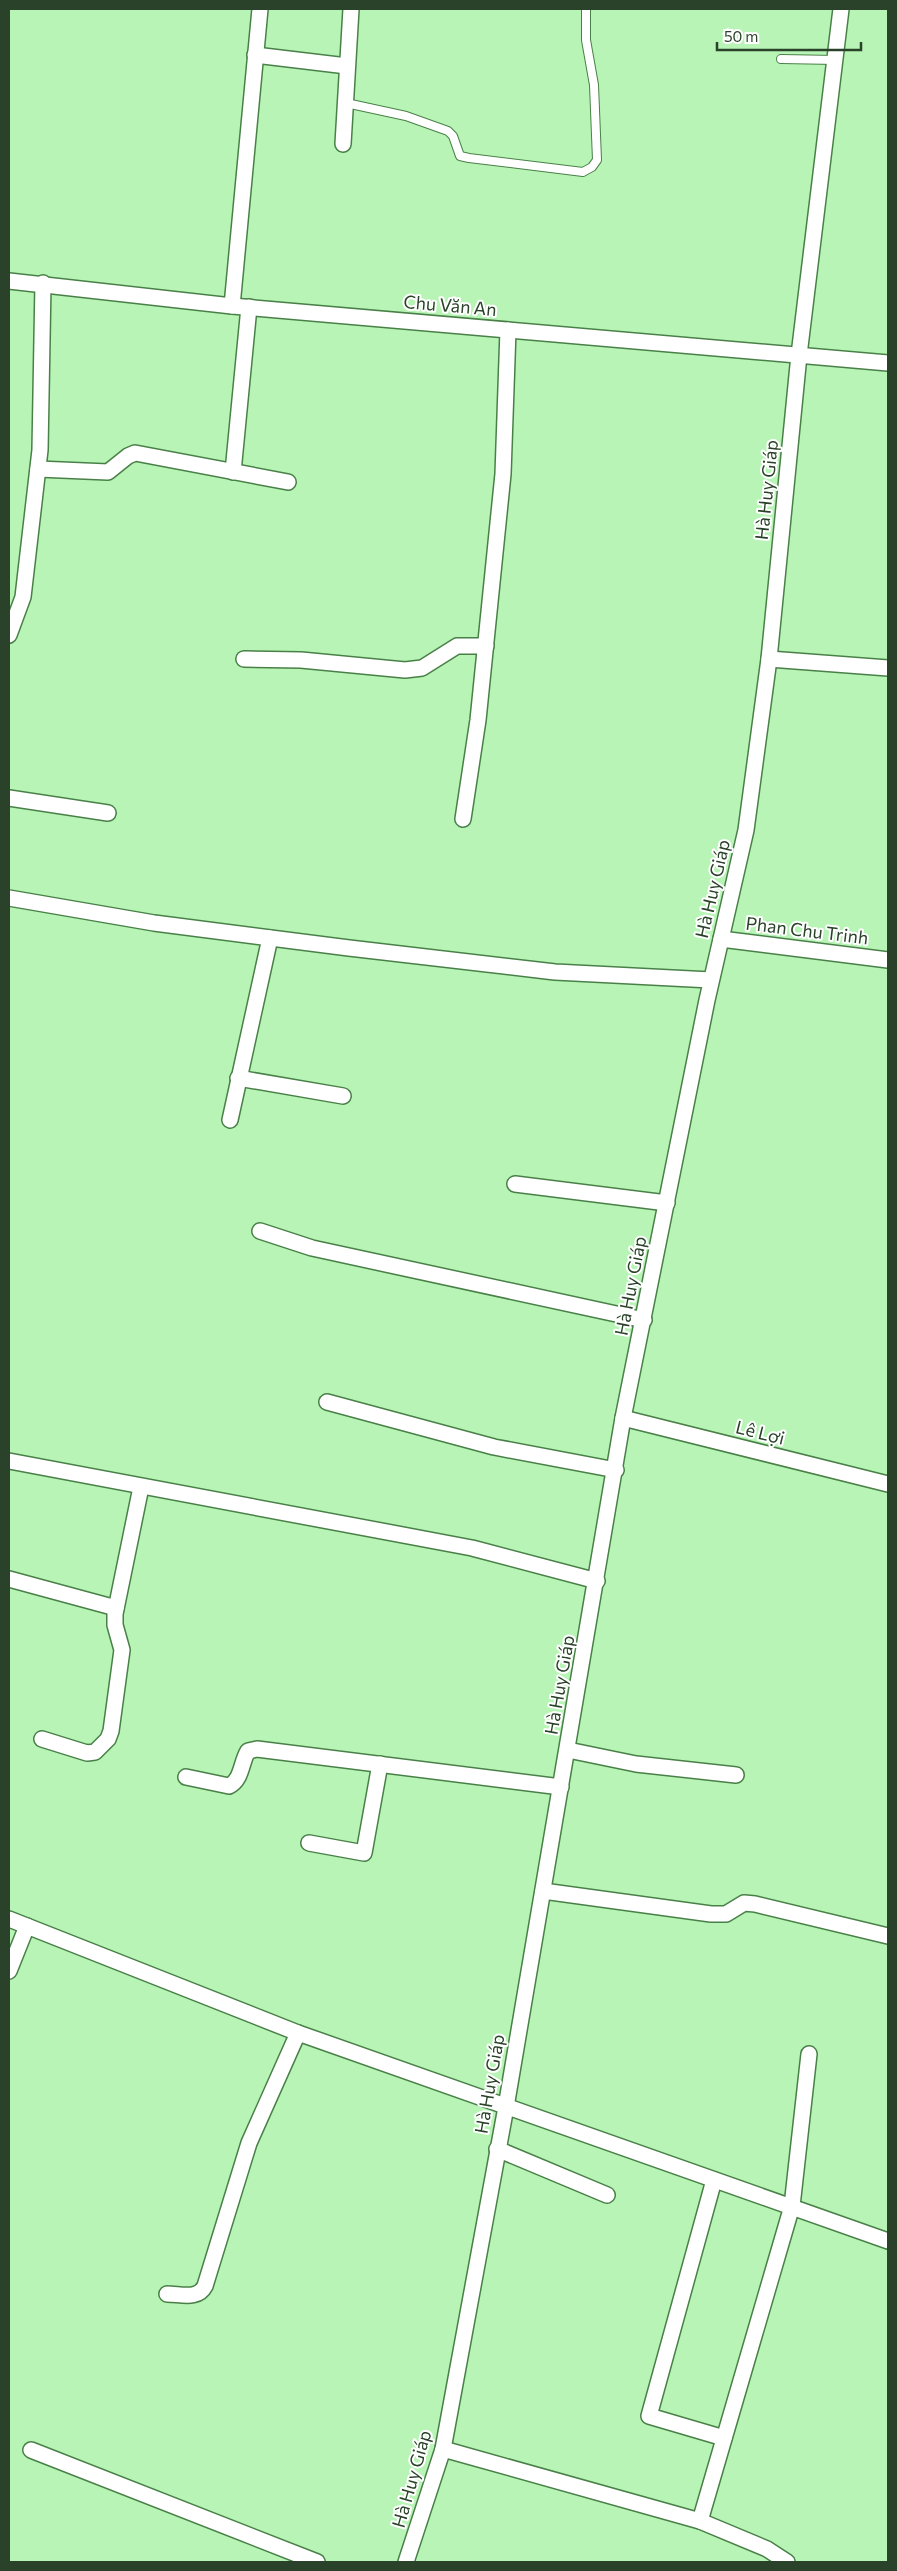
<svg xmlns="http://www.w3.org/2000/svg" width="897" height="2571" font-family="Commissioner,sans-serif">
  <style>
    .lines { fill: none; stroke-linecap: round; stroke-linejoin: round }
    .service-casing { stroke: #498048; stroke-width: 10 }
    .minor-casing { stroke: #498048; stroke-width: 18 }
    .service { stroke: #fff; stroke-width: 8 }
    .minor { stroke: #fff; stroke-width: 15 }
    .labels { text-anchor: middle; stroke-width: 4; stroke-linejoin: round; paint-order: stroke }
    .street-label { font-size: 18px; fill: #2a4229; stroke: #fff }
  </style>
  <rect width="100%" height="100%" fill="#b8f4b6"/>
  <g class="lines">
    <!-- service casing -->
    <g class="service-casing">
      <g id="service">
        <path d="M781,59l55,1"/>
        <path d="M346,103l60,13 42,15 5,5 7,20 9,2 114,14 9,-5 5,-7 -3,-75 -8,-45v-31"/>
      </g>
    </g>
    <!-- minor casing -->
    <g class="minor-casing">
      <g id="minor">
        <path d="M255,55l92,11"/>
        <path d="M343,144l8,-135"/>
        <path d="M9,281l223,25 656,57"/>
        <path d="M232,306l28,-297"/>
        <path d="M38,469l70,3 20,-16 7,-3 153,29"/>
        <path d="M233,472l16,-165"/>
        <path d="M9,635l14,-38 17,-147 3,-167"/>
        <path d="M244,659l57,1 104,10 17,-2 35,-22h29"/>
        <path d="M769,659l119,9"/>
        <path d="M9,798l99,15"/>
        <path d="M463,819l15,-99 25,-246 5,-144"/>
        <path d="M9,898l145,25 195,25 206,24 156,8"/>
        <path d="M721,939l167,21"/>
        <path d="M238,1078l105,18"/>
        <path d="M230,1120l40,-182"/>
        <path d="M515,1184l152,19"/>
        <path d="M260,1231l52,17 332,72"/>
        <path d="M327,1402l167,45 122,23"/>
        <path d="M623,1418l265,66"/>
        <path d="M9,1461l463,87 125,33"/>
        <path d="M9,1579l107,29"/>
        <path d="M42,1739l45,14 8,-1 13,-13 3,-8 11,-81 -7,-25v-11l26,-127"/>
        <path d="M568,1750l68,14 100,11"/>
        <path d="M186,1777l43,9c13,-6 12,-24 19,-35l9,-2 304,38"/>
        <path d="M309,1843l55,10 16,-89"/>
        <path d="M543,1891l168,23h15l18,-11 11,1 133,32"/>
        <path d="M9,1919l289,114 590,208"/>
        <path d="M9,1971l18,-45"/>
        <path d="M497,2149l110,46"/>
        <path d="M714,2180l-65,236 75,22"/>
        <path d="M167,2294c14,0 31,6 38,-8l44,-143 49,-110"/>
        <path d="M443,2449l257,72 67,28 20,13"/>
        <path d="M31,2450l286,112"/>
        <path d="M700,2521l92,-315 17,-152"/>
        <path d="M406,2562l37,-113 63,-342 117,-689 84,-418 39,-170 23,-171 30,-304 42,-346"/>
      </g>
    </g>
    <!-- service -->
    <use href="#service" class="service"/>
    <!-- minor -->
    <use href="#minor" class="minor"/>
  </g>
  <g class="labels">
    <!-- street labels -->
    <g class="street-label">
      <text transform="translate(450 306) rotate(5)" y="6">Chu Văn An</text>
      <text transform="translate(767 490) rotate(-84)" y="6">Hà Huy Giáp</text>
      <text transform="translate(713 889) rotate(-77)" y="6">Hà Huy Giáp</text>
      <text transform="translate(807 931) rotate(7)" y="6">Phan Chu Trinh</text>
      <text transform="translate(631 1286) rotate(-79)" y="6">Hà Huy Giáp</text>
      <text transform="translate(760 1433) rotate(14)" y="6">Lê Lợi</text>
      <text transform="translate(560 1685) rotate(-80)" y="6">Hà Huy Giáp</text>
      <text transform="translate(490 2084) rotate(-80)" y="6">Hà Huy Giáp</text>
      <text transform="translate(412 2479) rotate(-74)" y="6">Hà Huy Giáp</text>
    </g>
  </g>
  <!-- border -->
  <rect width="897" height="2571" fill="none" stroke="#2a4229" stroke-width="20"/>
  <!-- scale -->
  <path d="M717 42v8h144v-8" fill="none" stroke="#2a4229" stroke-width="2.5"/>
  <text x="724" y="42" font-size="15" fill="#2a4229" stroke="#ffffff" stroke-width="4" paint-order="stroke">50 m</text>
</svg>
